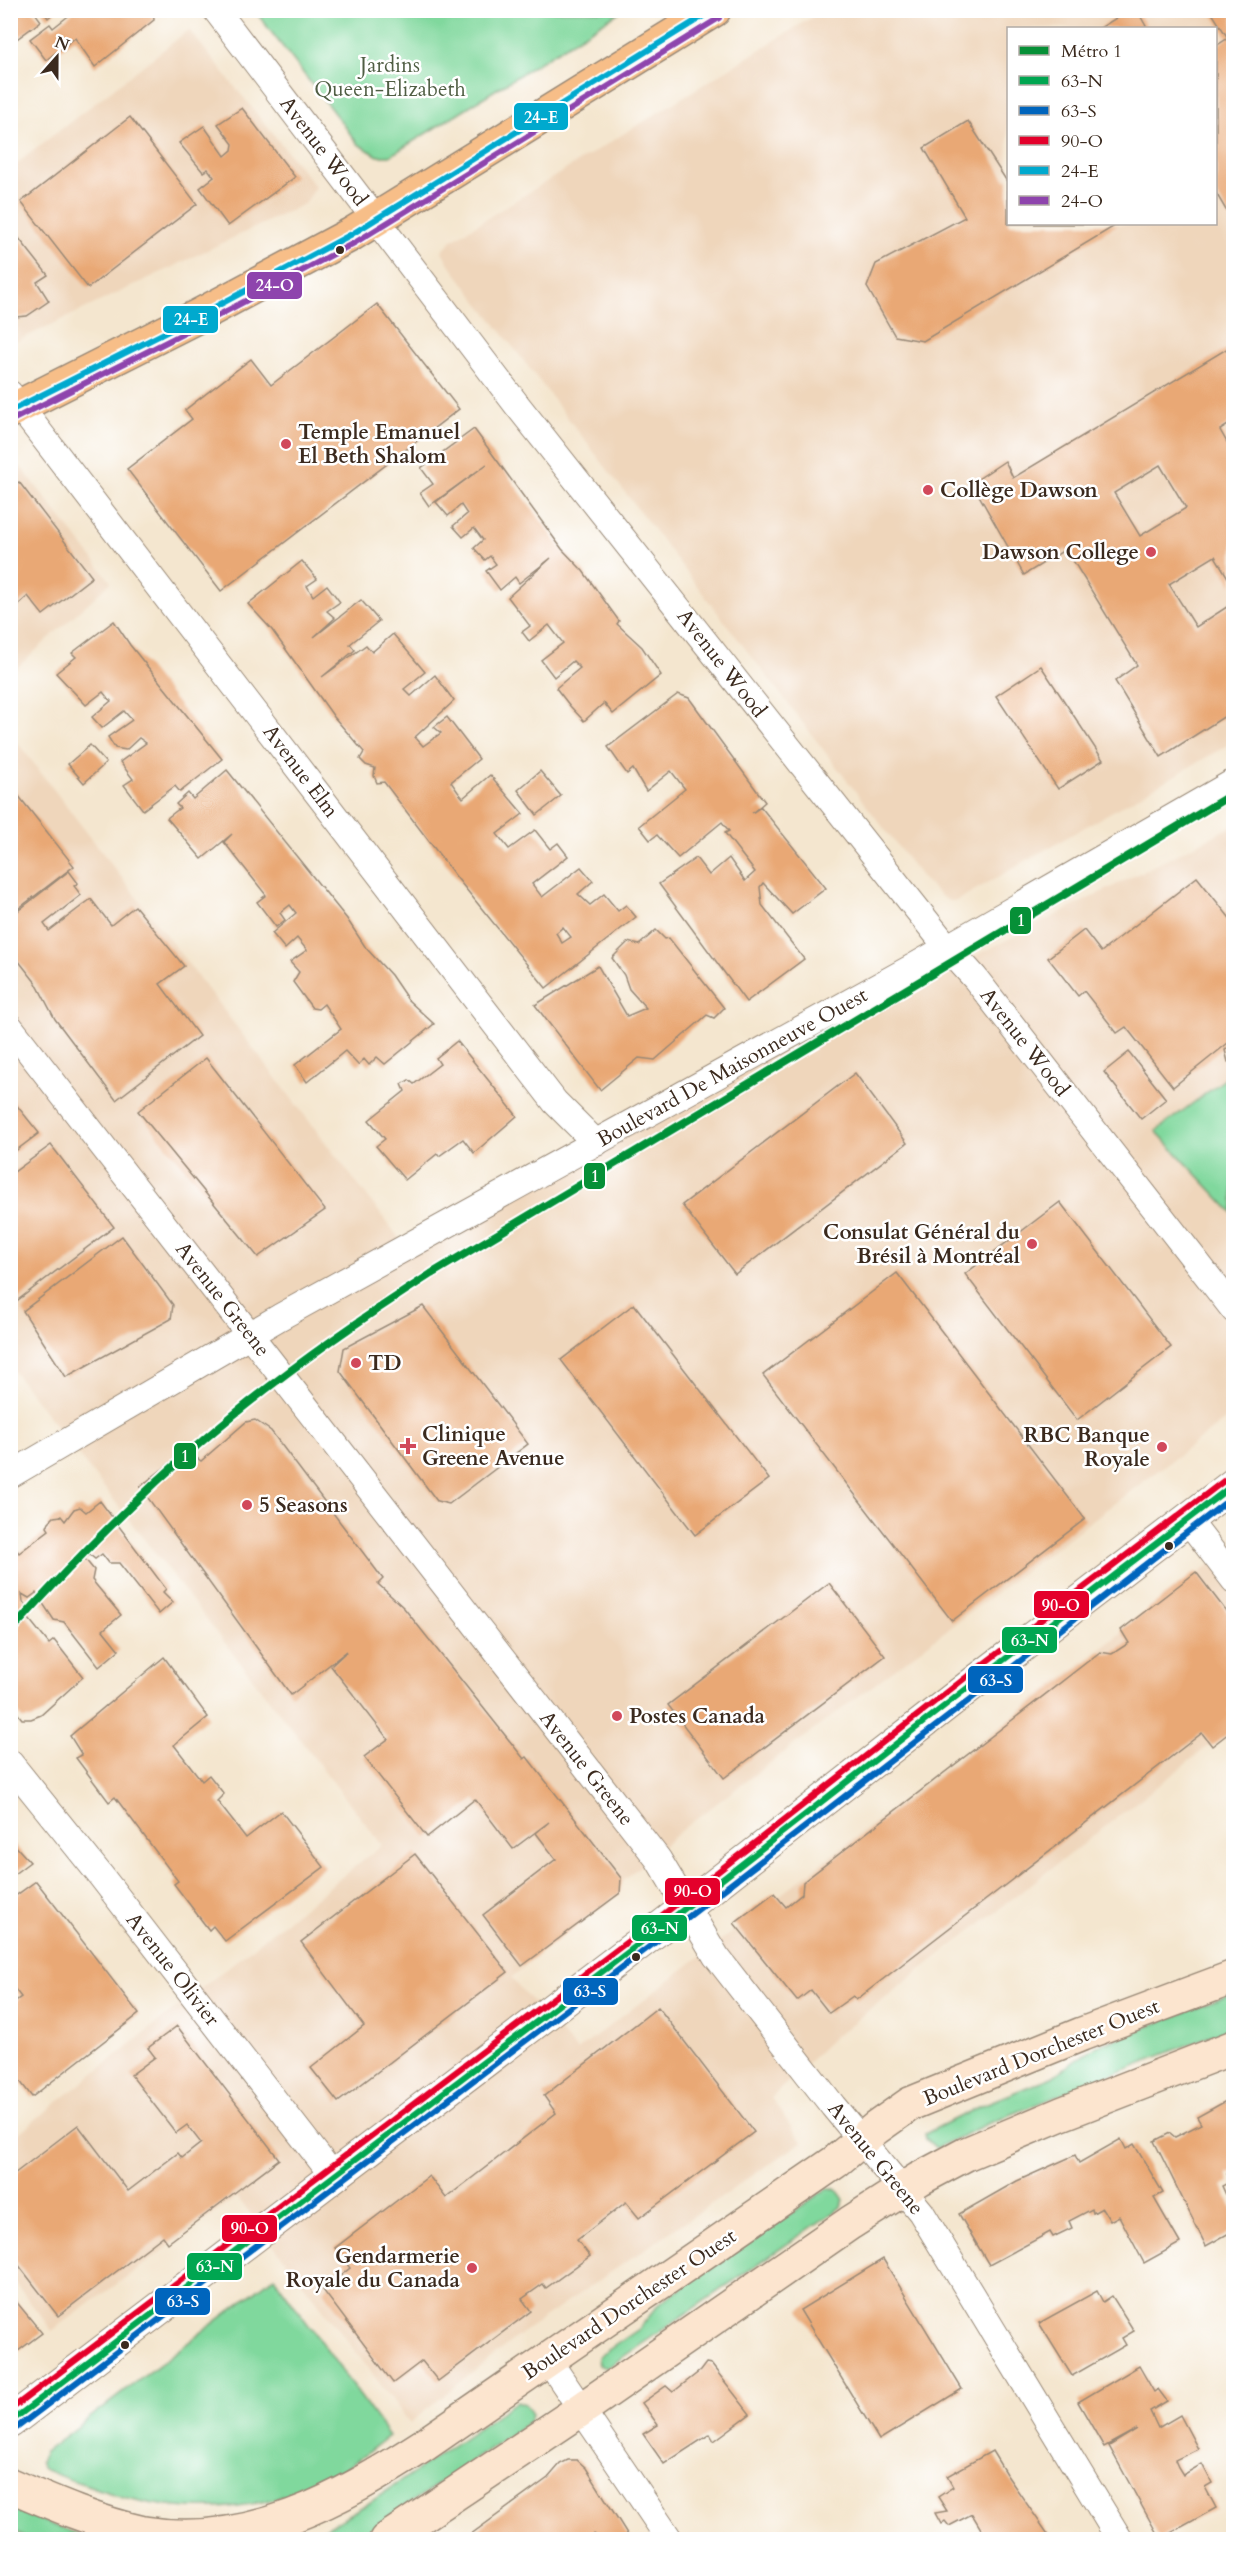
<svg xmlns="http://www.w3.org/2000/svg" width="1244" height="2550" font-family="Cardo,serif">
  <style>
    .built { fill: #efd6bb; fill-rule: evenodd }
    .green { fill: #80d89d; stroke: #5e815e; stroke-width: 1.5 }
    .building { fill: #e9a874; fill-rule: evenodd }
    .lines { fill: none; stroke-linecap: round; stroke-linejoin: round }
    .minor-casing { stroke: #988876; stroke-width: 28 }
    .tertiary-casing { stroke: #988876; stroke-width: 34 }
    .secondary-casing { stroke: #988876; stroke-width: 36 }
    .primary-casing { stroke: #988876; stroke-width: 36 }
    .minor { stroke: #fff; stroke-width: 26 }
    .tertiary { stroke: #fff; stroke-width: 32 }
    .secondary { stroke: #fce5cf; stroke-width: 33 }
    .primary { stroke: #f7be88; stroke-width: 33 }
    .bus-1-casing { stroke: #fff; stroke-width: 10 }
    .bus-2-casing { stroke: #fff; stroke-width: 10 }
    .bus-3-casing { stroke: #fff; stroke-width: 10 }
    .bus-4-casing { stroke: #fff; stroke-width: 10 }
    .bus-5-casing { stroke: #fff; stroke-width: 10 }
    .bus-1 { stroke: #00a651; stroke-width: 6 }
    .bus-2 { stroke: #0065bd; stroke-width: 6 }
    .bus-3 { stroke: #e4002b; stroke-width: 6 }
    .bus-4 { stroke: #00a9ce; stroke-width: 6 }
    .bus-5 { stroke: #8e44ad; stroke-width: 6 }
    .metro-1-casing { stroke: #fff; stroke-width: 12 }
    .metro-1 { stroke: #069037; stroke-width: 8 }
    .bus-dot { fill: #3b2a1e; stroke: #fff; stroke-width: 2 }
    .poi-dot { fill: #d1495b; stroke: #fff; stroke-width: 2 }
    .labels { text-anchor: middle; stroke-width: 5; stroke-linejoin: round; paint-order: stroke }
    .park-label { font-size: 21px; fill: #505e44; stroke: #fff }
    .street-label { font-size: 21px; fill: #3b2a1e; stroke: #fff }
    .poi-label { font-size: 21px; font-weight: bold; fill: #3b2a1e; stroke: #fff; text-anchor: start }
    .line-badge { stroke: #fff; stroke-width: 2 }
    .badge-label { font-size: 16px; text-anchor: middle; font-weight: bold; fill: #fff }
  </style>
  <rect width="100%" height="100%" fill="#fff"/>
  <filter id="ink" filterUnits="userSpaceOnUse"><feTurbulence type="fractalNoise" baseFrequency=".0167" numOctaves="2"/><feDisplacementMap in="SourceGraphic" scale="12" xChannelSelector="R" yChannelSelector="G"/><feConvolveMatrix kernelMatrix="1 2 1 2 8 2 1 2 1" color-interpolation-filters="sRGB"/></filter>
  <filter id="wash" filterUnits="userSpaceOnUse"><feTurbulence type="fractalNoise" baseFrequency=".008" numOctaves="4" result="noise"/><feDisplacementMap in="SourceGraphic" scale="24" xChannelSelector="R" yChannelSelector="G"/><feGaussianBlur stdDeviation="1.35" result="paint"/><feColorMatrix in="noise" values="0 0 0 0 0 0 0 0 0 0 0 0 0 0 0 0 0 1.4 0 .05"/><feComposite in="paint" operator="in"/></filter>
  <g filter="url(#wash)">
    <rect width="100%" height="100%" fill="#f4e6cf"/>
    <!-- built -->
    <g class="built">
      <path d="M822,11h411v731l-277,159h-7l-7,-4 -19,-18 -474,-615 -7,-13 10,-11zM1008,28h208v196h-208z"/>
      <path d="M189,30l126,156 -9,17 -295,141v-176z"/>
      <path d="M10,453l101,129 -100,91 -1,-1z"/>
      <path d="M11,734l395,513 68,-39 759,-382v588l-548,413 -174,151 66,73 656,-504v180l-401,312 -61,59 31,44 -279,190 -113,91 -173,-226 -185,134 -41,-54v-138l371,-294 -371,-477z"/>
    </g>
    <!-- green -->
    <g class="green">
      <path d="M255,11h366l-231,145h-12l-20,-12z"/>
      <path d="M1233,1073l1,1 -1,139 -77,-82z"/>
      <path d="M1233,1994v33l-246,97 -51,24 -10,-9 -1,-5 55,-28 72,-29 43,-30z"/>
      <path d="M828,2188c8,-1 12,5 16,12l-3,7 -234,161 -8,-3 -1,-8 41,-28 21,-26z"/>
      <path d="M274,2277l115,159c-15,11 -29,24 -45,33 -77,46 -162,50 -246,20 -18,-7 -40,-11 -56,-22l-2,-6 5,-9z"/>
      <path d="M517,2401l8,3 7,10 -2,7 -162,111 -13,7h-57l20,-7 51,-29z"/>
      <path d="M11,2509l79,30h-63l-16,-10z"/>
    </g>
    <g id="blocks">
      <!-- building -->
      <g class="building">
        <path d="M14,10h19l8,11 -31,23v-31z"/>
        <path d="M42,10h15l-9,8z"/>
        <path d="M76,10h77l1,10 -59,47 -20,-29 -29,22 -16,-21 20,-15 3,4z"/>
        <path d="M1129,10h8l10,18h-47z"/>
        <path d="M1210,10h23v212l-17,-29v-147l12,-8z"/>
        <path d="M242,108l53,69 -67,49 -28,-38 14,-11 -6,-8 -5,3 -24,-29 25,-17 21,30 7,-6 1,-6 -15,-20z"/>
        <path d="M130,117l67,87 -109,84 -67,-86z"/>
        <path d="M968,121l38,59 2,-2v46h110l-195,117 -28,-5 -28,-49 9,-23 89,-47 -41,-69z"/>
        <path d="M10,227l38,48 -11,7 12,19 -22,15 -12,1 -5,-7z"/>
        <path d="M377,304l82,105 -238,182 -94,-122 65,-50 -7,-9 66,-51 20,26z"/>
        <path d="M1233,345v77l-13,8 13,23v133l-18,-30 -46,28 27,43 37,-24v108l-72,46 -46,-76 22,-16 -71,-116 -42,26 -52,-92 33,-22 8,17zM1160,465l26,43 -46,28 -26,-43z"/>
        <path d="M474,429l88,120 21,22 36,50 -2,3 25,23 19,28 -48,39 -9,-11 -20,18 -14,-15 -14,-18 24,-20 -7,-7 -19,16 -13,-17 22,-17 -14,-18 -20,16 -7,-9 8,-6 -22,-29 43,-39 -32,25 -4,-6 -15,13 -14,-19 10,-7 -6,-8 -5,4 -11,-12 9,-8 -9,-12 -11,9 -10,-11 14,-12 -6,-9 -13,11 -12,-14 51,-38 -58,42 -9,-13 13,-9 -12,-16z"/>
        <path d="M19,482l73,95 -49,38 -15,-19 -18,16v-124z"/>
        <path d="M302,561l15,18 -10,7 6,10 14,-11 13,17 -13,9 8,7 -21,19 47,-37 18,21 -29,23 5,6 -33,27 44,-32 6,7 21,-18 32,38 -21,17 7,7 24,-21 19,26 -39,36 8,9 18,-13 -7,-6 13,-10 32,42 -28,23 7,10 5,6 27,-23 33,39 -26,20 12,15 26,-19 15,19 8,-6 10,13 -36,28 10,13 39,-30 12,14 -15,13 12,11 14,-11 14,17 8,-6 10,12 -90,71 -89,-110 -73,-96 -7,1 -3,-7 1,-8 -9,-3 -6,-6 4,-7 -30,-35 -62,-87 -24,-26zM563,927l8,10 -9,6 -6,-10z"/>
        <path d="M114,621l16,24 92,114 -42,33 -5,-6 -32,24 -19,-25 9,-6 -13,-17 26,-19 -7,-5 -13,12 -11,-2 -7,-11 24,-17 -8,-9 -22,17 -10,-11 19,-16 -4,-4 -4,-5 -17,13 -30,-32 20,-16 -4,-4z"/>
        <path d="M1041,666l62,94 -45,29 -62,-93z"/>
        <path d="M678,694l11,4 76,104 -13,11 9,-6 65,81 -34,26 -29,-31 -3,4 2,18 42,54 -58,43 -87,-118 37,-26 13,17 20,-17 16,23 10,-9 -30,-39 4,-2 -7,-9 -44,36 -21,-23 -7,5 -11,-14 46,-37 -14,-18 -25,20 -13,-22 -6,5 -19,-27z"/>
        <path d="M90,745l16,18 -22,20 -16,-19z"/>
        <path d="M227,770l120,149 19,29 25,27 17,25 26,24 -49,40 -8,-7 -8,8 -5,-6 -6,6 -13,-14 -38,31 -12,-17 46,-36 -17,-25 -6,5 -6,-1 -19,-26 6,-10 -9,-10 17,-12 -10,-12 -12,11 -13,-16 24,-20 -6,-8 -10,8 5,7 -9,7 -19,-25 9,-7 -42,-53 8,-8 -30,25 -35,-41 13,-10 -4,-4 12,-11 5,6z"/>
        <path d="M540,771l21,25 -24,19 -19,-25z"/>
        <path d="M10,785l64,81 -64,49z"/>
        <path d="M69,871l9,12 -4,3 7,9 -37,29 5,7 42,-32 20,26 24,-19 49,60 -24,18 39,52 -83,64 -61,-81 -19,-36 -26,-33v-33z"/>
        <path d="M1197,877l36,45v117l-60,48 -47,-60 -9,6 -33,-42 -6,5 -30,-38 36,-28 17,22z"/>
        <path d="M656,930l9,9 4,-1 55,70 -10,10 -7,-3 -52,45 -16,-2 -39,32 -65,-85 63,-39 29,50 19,-8 -17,-19 -5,-14 -12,-17 16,-16 11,3z"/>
        <path d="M457,1041l60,75 -43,37 -11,-14 -24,17 -2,-2 -32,26 -29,-34 9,-7 -16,-19 36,-29 -3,-7 7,-4 5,4 26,-20 -4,-6z"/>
        <path d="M1233,1043v21l-5,-2 -3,-12z"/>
        <path d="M1129,1052l37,47 -25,20 -37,-47z"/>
        <path d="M206,1058l119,152 -67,47 -120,-146z"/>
        <path d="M855,1073l52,70 -172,131 -53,-69z"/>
        <path d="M10,1097l29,36 -29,22z"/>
        <path d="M51,1145l63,82 -104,79v-131z"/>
        <path d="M1060,1202l111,145 -94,73 -112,-146z"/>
        <path d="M122,1236l51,69 -2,14 -105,58 -43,-66z"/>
        <path d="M897,1273l188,246 -133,102 -189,-246z"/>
        <path d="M634,1304l135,175 -74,56 -134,-175z"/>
        <path d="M423,1306l105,138 -79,60 -12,-3 -97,-130 4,-23z"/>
        <path d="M255,1420l16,11 112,148 -5,5 26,24 120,151 3,-2 94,121 -1,15 -98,73 -39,-51 73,-56 -20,-26 13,-11 -36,27 -38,-50 -48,38 -63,-80 24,-18 -57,-73 16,-15 -56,44 -151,-208 46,-37 15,11 45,-39z"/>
        <path d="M100,1501l66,88 -3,3 10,10 -14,12 -40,-51h-10l-7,-9 -7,5 -5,-4 -5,4 9,11 -2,10 29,35 -18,15 16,20 -20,17 -35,-45 -10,-2 -18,-27 -7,5 -7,-4 1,8 7,9 -5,3 24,30 5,-4 29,37 -42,38 -10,4h-9l-12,-15v-154l4,-3 5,6 30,-23 -2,-3 2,-5 5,-5 7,-1 4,5 9,-12 6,-2 6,5z"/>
        <path d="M1196,1572l37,48v86l-5,4 5,7v13l-21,16 -10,-13 -346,267 -3,-4 -24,17 -18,-23 -14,11 -63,-78 40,-30 12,14 16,-13 1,-12 297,-230 12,2 17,-11 -8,-13z"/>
        <path d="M829,1583l56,73 -161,122 -56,-73z"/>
        <path d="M164,1657l44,60 -34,28 28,36 7,-6 15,19 -7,7 29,37 35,-27 43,56 -99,74 -12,-15 -4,4 -35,-46 4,-3 -63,-84 -6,5 -33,-44 6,-3 -12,-19z"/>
        <path d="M10,1840l20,22 -20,15z"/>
        <path d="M415,1854l93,118 -170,130 -27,-34 53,-42 -63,-84z"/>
        <path d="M36,1881l103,133 -107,83 -22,-29v-63l11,-8 -11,-14v-83z"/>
        <path d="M658,2007l96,125 -115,86 -13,-16 -49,38 13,16 -44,32 -3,-4 -21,15 9,12 -93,70 -16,-20 -29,22 -70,-93 27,-22 -15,-20 94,-72 17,22 110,-85 -12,-17z"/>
        <path d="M177,2026l102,133 -111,84 -5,-7 -105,80 -48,-62v-77l68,-52 50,66 50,-38 4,5 19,-15 -14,-18 -11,8 -45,-58 24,-18 -7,-9z"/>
        <path d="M1226,2101l7,7v63l-6,3 3,8 -8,4 11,24v21l-27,15 -52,-105 16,-8 5,4 26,-13 -4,-7z"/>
        <path d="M1121,2139l5,10 8,-5 29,49 -9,5 26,45 -36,20 -25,-47 -9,5 -8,-13 -9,5 -1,-4 -23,12 3,7 -19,9 -3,-5 -61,33 -30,-51 58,-33 58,-26 4,8z"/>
        <path d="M883,2259l79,130 -83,51 -79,-130z"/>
        <path d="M1097,2291l6,11 9,-6 22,35 -12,7 4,7 -54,31 -33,-53z"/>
        <path d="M10,2294l32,39 -32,24z"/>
        <path d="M706,2363l5,1 39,50 -36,27 -4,-7 -46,30 -21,-30 15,-9 -16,-22 24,-17 7,6 27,-21z"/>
        <path d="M1139,2366l15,26 4,-3 9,12 -17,10 8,17 22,-13 18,34 -23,11 3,7 5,8 19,-11 10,19 -7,4 11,21 -56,31 -51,-93 28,-17 -33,18 -26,-45z"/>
        <path d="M992,2451l14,23 46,66h-78l10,-6 -12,-20 -23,12 -4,-5 -4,3 -6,-11 12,-2 -9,-14 15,-10 -6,-11z"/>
        <path d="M568,2460h9l9,8 45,72h-33l-4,-6 -7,6h-124l85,-62 12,-14z"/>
      </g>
    </g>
  </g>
  <g filter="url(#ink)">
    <use href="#blocks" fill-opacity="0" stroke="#988876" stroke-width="1.5"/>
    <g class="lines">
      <!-- minor casing -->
      <g class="minor-casing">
        <g id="minor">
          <path d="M216,10l301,395 430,542 28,31 259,332"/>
          <path d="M10,394l545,708 41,41"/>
          <path d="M10,1027l648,832 58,97 117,150 88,106 199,328"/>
          <path d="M10,1475l270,-158 635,-351 319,-184"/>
          <path d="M1187,1519l47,61"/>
          <path d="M10,1763l91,113 233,301"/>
          <path d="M548,2360l122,180"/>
        </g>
      </g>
      <!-- tertiary casing -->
      <g class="tertiary-casing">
        <path id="tertiary" d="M10,2422l655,-498 310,-242 259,-198"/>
      </g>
      <!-- secondary casing -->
      <g class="secondary-casing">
        <g id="secondary">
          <path d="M10,2485c44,19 88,38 134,48 106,17 195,-33 280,-88l411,-283 41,-34 34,-24 172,-70 152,-57"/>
          <path d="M386,2540l196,-131 268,-186 69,-44 47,-25 95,-40 173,-67"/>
        </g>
      </g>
      <!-- primary casing -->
      <g class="primary-casing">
        <path id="primary" d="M10,411l190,-96 152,-81 362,-224"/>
      </g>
      <!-- minor -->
      <use href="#minor" class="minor"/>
      <!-- tertiary -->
      <use href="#tertiary" class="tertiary"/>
      <!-- secondary -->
      <use href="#secondary" class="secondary"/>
      <!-- primary -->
      <use href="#primary" class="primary"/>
      <!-- bus-1 casing -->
      <g class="bus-1-casing">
        <path id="bus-1" d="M10,2422l655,-498 310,-242 259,-198"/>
      </g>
      <!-- bus-2 casing -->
      <g class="bus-2-casing">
        <path id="bus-2" d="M15,2429l655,-498 564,-435"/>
      </g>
      <!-- bus-3 casing -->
      <g class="bus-3-casing">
        <path id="bus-3" d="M10,2410l650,-493 309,-242 260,-198"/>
      </g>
      <!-- bus-4 casing -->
      <g class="bus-4-casing">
        <path id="bus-4" d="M10,411l190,-96 152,-81 361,-224"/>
      </g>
      <!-- bus-5 casing -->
      <g class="bus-5-casing">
        <path id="bus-5" d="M14,419l190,-96 152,-81 363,-224"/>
      </g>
      <!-- bus-1 -->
      <use href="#bus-1" class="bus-1"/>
      <!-- bus-2 -->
      <use href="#bus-2" class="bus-2"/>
      <!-- bus-3 -->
      <use href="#bus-3" class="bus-3"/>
      <!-- bus-4 -->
      <use href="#bus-4" class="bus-4"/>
      <!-- bus-5 -->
      <use href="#bus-5" class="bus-5"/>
      <!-- metro-1 casing -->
      <g class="metro-1-casing">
        <path id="metro-1" d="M10,1632c62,-69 126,-135 197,-195 70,-60 146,-113 224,-163l803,-481"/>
      </g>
      <!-- metro-1 -->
      <use href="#metro-1" class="metro-1"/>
    </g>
  </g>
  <!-- markers -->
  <g class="bus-dot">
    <circle cx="340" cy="250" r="5"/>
    <circle cx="1169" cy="1546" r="5"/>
    <circle cx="636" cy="1957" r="5"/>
    <circle cx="125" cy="2345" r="5"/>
  </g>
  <g class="poi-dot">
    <circle cx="286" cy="444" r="6"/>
    <circle cx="928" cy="490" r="6"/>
    <circle cx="1151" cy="552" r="6"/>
    <circle cx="1032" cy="1244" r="6"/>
    <circle cx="356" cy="1363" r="6"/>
    <path d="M405 1437h6v6h6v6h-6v6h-6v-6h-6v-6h6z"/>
    <circle cx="1162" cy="1447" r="6"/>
    <circle cx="247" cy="1505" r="6"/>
    <circle cx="617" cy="1716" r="6"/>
    <circle cx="472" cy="2268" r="6"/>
  </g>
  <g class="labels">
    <!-- park labels -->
    <g class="park-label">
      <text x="390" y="72">Jardins<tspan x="390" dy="24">Queen-Elizabeth</tspan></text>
    </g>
    <!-- street labels -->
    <g class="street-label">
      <text transform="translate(324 151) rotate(53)" y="7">Avenue Wood</text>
      <text transform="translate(722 663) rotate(52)" y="7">Avenue Wood</text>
      <text transform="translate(301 771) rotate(53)" y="7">Avenue Elm</text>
      <text transform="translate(1025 1042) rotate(52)" y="7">Avenue Wood</text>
      <text transform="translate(732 1067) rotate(-29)" y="7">Boulevard De Maisonneuve Ouest</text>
      <text transform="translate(223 1299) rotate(52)" y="7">Avenue Greene</text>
      <text transform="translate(587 1768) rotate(52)" y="7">Avenue Greene</text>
      <text transform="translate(173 1969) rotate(52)" y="7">Avenue Olivier</text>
      <text transform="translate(1041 2052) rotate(-22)" y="7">Boulevard Dorchester Ouest</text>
      <text transform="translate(876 2158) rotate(51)" y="7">Avenue Greene</text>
      <text transform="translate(629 2304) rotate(-34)" y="7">Boulevard Dorchester Ouest</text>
    </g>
    <!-- poi labels -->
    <g class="poi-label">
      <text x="298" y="439">Temple Emanuel<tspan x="298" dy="24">El Beth Shalom</tspan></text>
      <text x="940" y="497">Collège Dawson</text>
      <text x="1139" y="559" text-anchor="end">Dawson College</text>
      <text x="1020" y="1239" text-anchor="end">Consulat Général du<tspan x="1020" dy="24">Brésil à Montréal</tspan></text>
      <text x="368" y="1370">TD</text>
      <text x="422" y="1441">Clinique<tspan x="422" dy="24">Greene Avenue</tspan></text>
      <text x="1150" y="1442" text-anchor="end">RBC Banque<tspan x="1150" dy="24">Royale</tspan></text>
      <text x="259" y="1512">5 Seasons</text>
      <text x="629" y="1723">Postes Canada</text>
      <text x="460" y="2263" text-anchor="end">Gendarmerie<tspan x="460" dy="24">Royale du Canada</tspan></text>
    </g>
  </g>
  <g class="line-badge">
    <rect x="513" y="102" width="56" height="29" rx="6" fill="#00a9ce"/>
    <rect x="246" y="271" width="57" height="29" rx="6" fill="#8e44ad"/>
    <rect x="162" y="305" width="57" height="29" rx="6" fill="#00a9ce"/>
    <rect x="1009" y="906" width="23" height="29" rx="6" fill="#069037"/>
    <rect x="583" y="1162" width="23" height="28" rx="6" fill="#069037"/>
    <rect x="173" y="1442" width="24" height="28" rx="6" fill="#069037"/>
    <rect x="1033" y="1590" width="57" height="29" rx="6" fill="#e4002b"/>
    <rect x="1001" y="1626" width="57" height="28" rx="6" fill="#00a651"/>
    <rect x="967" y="1665" width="57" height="29" rx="6" fill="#0065bd"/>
    <rect x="664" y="1877" width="57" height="29" rx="6" fill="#e4002b"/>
    <rect x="631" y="1914" width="57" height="28" rx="6" fill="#00a651"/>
    <rect x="562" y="1977" width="57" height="29" rx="6" fill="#0065bd"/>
    <rect x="221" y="2214" width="57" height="29" rx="6" fill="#e4002b"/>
    <rect x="186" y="2252" width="57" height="29" rx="6" fill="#00a651"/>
    <rect x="154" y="2287" width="57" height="29" rx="6" fill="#0065bd"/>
  </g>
  <g class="badge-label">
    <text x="541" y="123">24-E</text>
    <text x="275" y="291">24-O</text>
    <text x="191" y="325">24-E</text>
    <text x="1021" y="926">1</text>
    <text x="595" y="1182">1</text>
    <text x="185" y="1462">1</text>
    <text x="1061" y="1611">90-O</text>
    <text x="1030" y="1646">63-N</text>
    <text x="996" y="1686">63-S</text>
    <text x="693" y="1897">90-O</text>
    <text x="660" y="1934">63-N</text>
    <text x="590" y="1997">63-S</text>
    <text x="250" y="2234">90-O</text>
    <text x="215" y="2272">63-N</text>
    <text x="183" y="2307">63-S</text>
  </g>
  <!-- margin -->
  <rect width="1244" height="2550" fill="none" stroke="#fff" stroke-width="36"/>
  <!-- legend -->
  <rect x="1007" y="27" width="210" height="198" fill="#ffffff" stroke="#b1aaa5" stroke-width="1.5"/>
  <rect x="1019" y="46" width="30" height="9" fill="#069037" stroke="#b1aaa5" stroke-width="1.5"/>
  <text x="1061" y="57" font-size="18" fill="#3b2a1e">Métro 1</text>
  <rect x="1019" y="76" width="30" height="9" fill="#00a651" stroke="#b1aaa5" stroke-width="1.5"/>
  <text x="1061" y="87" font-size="18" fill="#3b2a1e">63-N</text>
  <rect x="1019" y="106" width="30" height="9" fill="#0065bd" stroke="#b1aaa5" stroke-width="1.5"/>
  <text x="1061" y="117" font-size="18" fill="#3b2a1e">63-S</text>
  <rect x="1019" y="136" width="30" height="9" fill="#e4002b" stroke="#b1aaa5" stroke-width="1.5"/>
  <text x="1061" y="147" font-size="18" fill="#3b2a1e">90-O</text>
  <rect x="1019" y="166" width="30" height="9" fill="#00a9ce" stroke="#b1aaa5" stroke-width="1.5"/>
  <text x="1061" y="177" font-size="18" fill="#3b2a1e">24-E</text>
  <rect x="1019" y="196" width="30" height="9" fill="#8e44ad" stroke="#b1aaa5" stroke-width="1.5"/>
  <text x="1061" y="207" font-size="18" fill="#3b2a1e">24-O</text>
  <!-- north arrow -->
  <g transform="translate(57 57) rotate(21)" stroke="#ffffff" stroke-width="4.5" paint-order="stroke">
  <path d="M0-4.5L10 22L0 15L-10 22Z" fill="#3b2a1e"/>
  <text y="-9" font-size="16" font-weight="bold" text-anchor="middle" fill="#3b2a1e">N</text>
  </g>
</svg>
